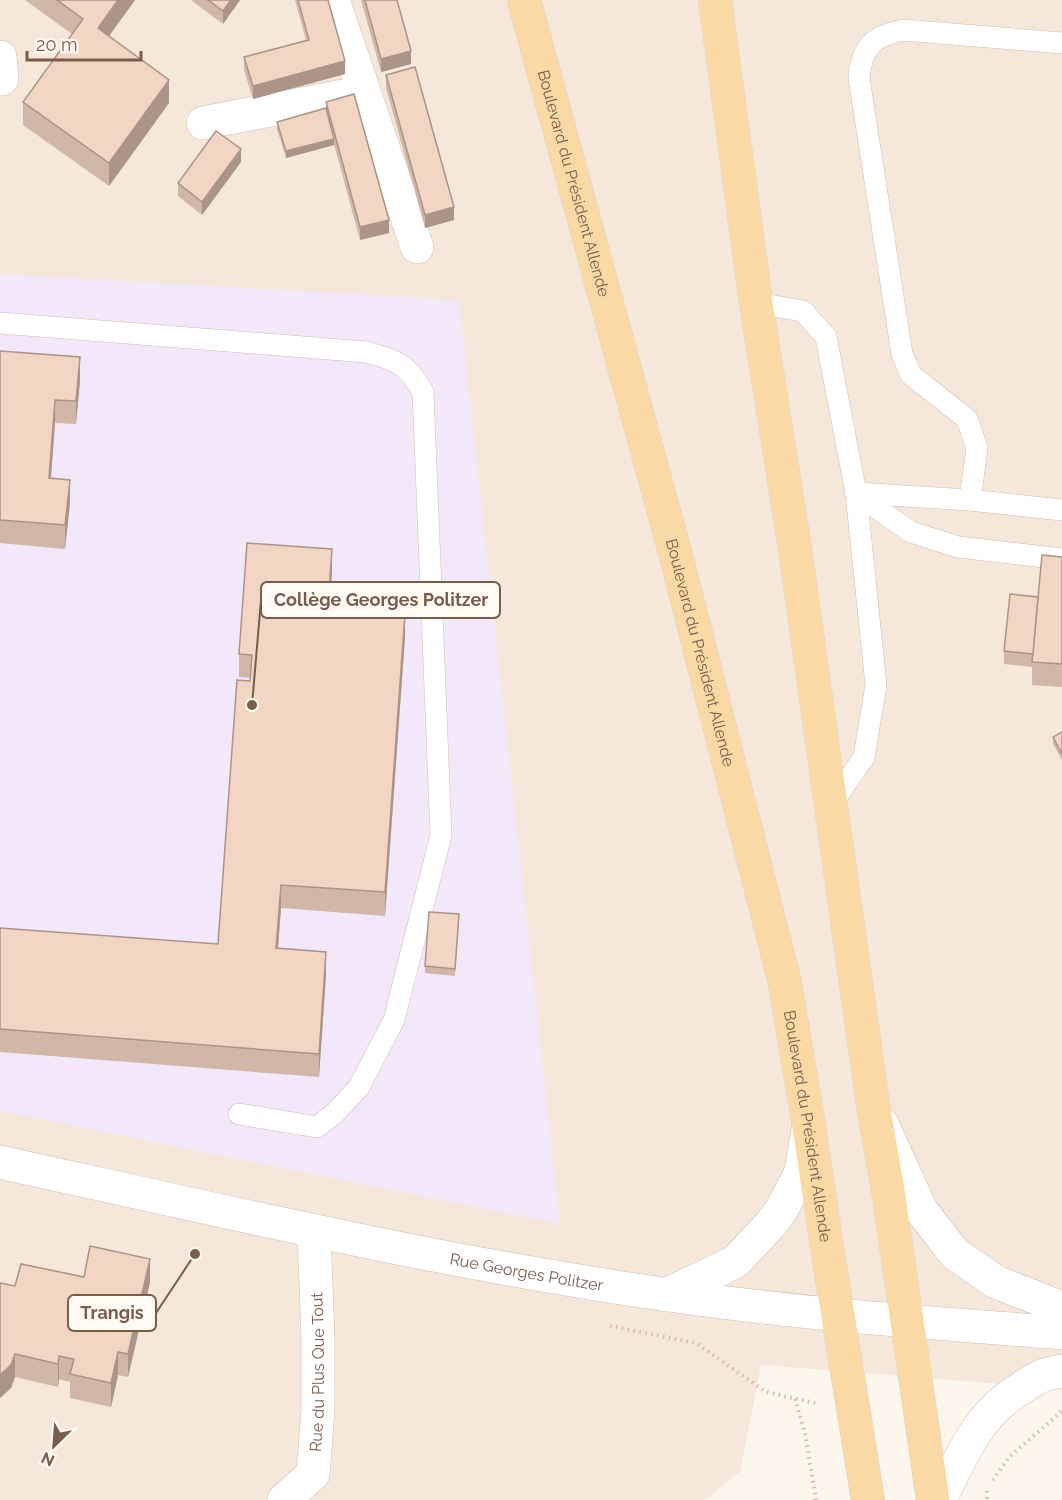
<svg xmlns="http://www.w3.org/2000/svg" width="1062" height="1500" font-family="Raleway,sans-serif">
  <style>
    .residential { fill: #f5e8da }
    .education { fill: #f3e8fa }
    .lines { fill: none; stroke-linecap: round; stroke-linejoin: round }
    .service-casing { stroke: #d1beb0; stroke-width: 22 }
    .minor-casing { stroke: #d1beb0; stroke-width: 34 }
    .tertiary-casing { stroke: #d1beb0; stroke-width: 34 }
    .primary-casing { stroke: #dad1cd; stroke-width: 34 }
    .path { stroke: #d9b8a5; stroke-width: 4; stroke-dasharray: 1.5 4.5; stroke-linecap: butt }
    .service { stroke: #fff; stroke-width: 21 }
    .minor { stroke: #fff; stroke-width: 33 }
    .tertiary { stroke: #fff; stroke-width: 33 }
    .primary { stroke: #fbd9a5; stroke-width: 33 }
    .wall { fill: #d1b7a8 }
    .shaded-wall { fill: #aa9588 }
    .building { fill: #f3d5c3; stroke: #aa9588; stroke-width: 1.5 }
    .labels { text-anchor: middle; stroke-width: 5; stroke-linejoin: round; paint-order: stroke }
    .street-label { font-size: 16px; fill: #7a5c4d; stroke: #fffaf3 }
    .leader { fill: none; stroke: #7a5c4d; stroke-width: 2 }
    .callout-dot { fill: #7a5c4d; stroke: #fffaf3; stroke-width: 2 }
    .callout { fill: #fffaf3; stroke: #7a5c4d; stroke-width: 2 }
    .callout-label { font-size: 18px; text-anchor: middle; font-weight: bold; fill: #7a5c4d }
  </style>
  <rect width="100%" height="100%" fill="#fdf6ec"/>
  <!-- residential -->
  <path class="residential" d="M0,0h1062v1389l-301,-24 -21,107 -35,28h-705z"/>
  <!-- education -->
  <path class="education" d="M0,274l459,26 101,924 -560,-113z"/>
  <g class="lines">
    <!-- service casing -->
    <g class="service-casing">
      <g id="service">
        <path d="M756,303l47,8 23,26 30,156 20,192 -12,72 -33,48"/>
        <path d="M0,323l367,29c31,9 40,12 56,40l18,443 -47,185 -35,67 -24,26 -18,14 -78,-13"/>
        <path d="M856,493l114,7 7,-52 -10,-29 -56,-44 -9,-21 -43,-276c3,-32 14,-42 44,-48l159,13"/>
        <path d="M856,494l55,38 47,15 104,12"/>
        <path d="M970,500l92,10"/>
      </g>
    </g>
    <!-- minor casing -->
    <g class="minor-casing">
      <g id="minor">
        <path d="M333,0l84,247"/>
        <path d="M0,57l2,22"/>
        <path d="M203,123l161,-31"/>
        <path id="s1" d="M284,1500l29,-26 5,-64v-71l-4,-107"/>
      </g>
    </g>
    <!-- tertiary casing -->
    <g class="tertiary-casing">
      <g id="tertiary">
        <path d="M882,1124l39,86 34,44 41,28 66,26"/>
        <path id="s2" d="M0,1162c222,49 444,101 669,133 130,19 262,28 393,38"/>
        <path d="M666,1295l69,-33 35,-37 12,-16 19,-37 7,-42"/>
        <path d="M940,1500c21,-43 37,-85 80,-111 17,-11 21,-15 42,-18"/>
      </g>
    </g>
    <!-- primary casing -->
    <g class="primary-casing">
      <g id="primary">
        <path id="s3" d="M524,0l152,556 109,427 24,143 19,128 40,246"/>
        <path d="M715,0l41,303 39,246 78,556 15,85 45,310"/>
      </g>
    </g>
    <!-- path -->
    <g class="path">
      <path d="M610,1326l86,17 70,49 49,11"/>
      <path d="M795,1399l10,34 11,67"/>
      <path d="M993,1480l16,-23 53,-46"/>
      <path d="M987,1491v9"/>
    </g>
    <!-- service -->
    <use href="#service" class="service"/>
    <!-- minor -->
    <use href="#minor" class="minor"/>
    <!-- tertiary -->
    <use href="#tertiary" class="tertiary"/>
    <!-- primary -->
    <use href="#primary" class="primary"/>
  </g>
  <!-- wall -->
  <g class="wall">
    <path d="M25,0h110l-26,36 60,67 -60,83 -86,-61v-23l49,-68z"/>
    <path d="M191,0h49l-17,24z"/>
    <path d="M295,0h33l17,74 -92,25 -9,-29v-13l62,-17z"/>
    <path d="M361,0h36l14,64 -30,8z"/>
    <path d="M386,75l68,145 -29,8 -39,-140z"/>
    <path d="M326,102l63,131 -29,7 -26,-96v1l-48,13 -9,-29v-7l49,-14z"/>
    <path d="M241,162l-39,53 -24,-19v-13z"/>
    <path d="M0,351l80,30 -4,43 -21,-1 -4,55 19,25 -5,46 -65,-6z"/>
    <path d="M1062,557v130l-30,-2v-18l-28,-3v-13l34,-54z"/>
    <path d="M332,572l-2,36 75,29 -20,279 -104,-8 -3,40 48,27 -7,102 -319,-25v-124l218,16 32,-263v-3l-11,-1v-23z"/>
    <path d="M1062,732v28l-9,-16v-7z"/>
    <path d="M459,920l-4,56 -30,-3v-7z"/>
    <path d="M84,1277l66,5 -22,95 -10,-2 -7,32 -41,-9v-16l-11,-3 -1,8 -43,-10 -4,11 -11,10v-115l15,3z"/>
  </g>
  <!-- shaded-wall -->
  <g class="shaded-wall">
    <path d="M118,0h17l-37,51v-23z"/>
    <path d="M231,0h9l-17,24v-13z"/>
    <path d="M411,51v13l-30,8v-13z"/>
    <path d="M345,61v13l-92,25v-13z"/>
    <path d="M169,80v23l-60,83v-23z"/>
    <path d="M334,139v6l-48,13v-7z"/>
    <path d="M241,149v13l-39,53v-13z"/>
    <path d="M454,207v13l-29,8v-13z"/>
    <path d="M389,220v13l-29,7v-13z"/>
    <path d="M80,357v24l-4,43v-23z"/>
    <path d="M55,400v23l-6,78v-23z"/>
    <path d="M70,480v23l-5,46v-24z"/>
    <path d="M332,549v23l-4,59v-23z"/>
    <path d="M405,614v23l-20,279v-24z"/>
    <path d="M281,885v23l-5,63v-23z"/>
    <path d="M326,952v23l-7,102v-23z"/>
    <path d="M150,1259v23l-22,95v-23z"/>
    <path d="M118,1352v23l-7,32v-24z"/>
    <path d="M15,1354v23l-4,11 -11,10v-23z"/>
    <path d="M59,1356v23l-1,8v-23z"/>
  </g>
  <!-- building -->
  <g class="building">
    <path d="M57,0h61l-20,28 71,52 -60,83 -86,-61 60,-83z"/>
    <path d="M208,0h23l-8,11z"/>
    <path d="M298,0h30l17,61 -92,25 -9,-29 65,-17z"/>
    <path d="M365,0h32l14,51 -30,8z"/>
    <path d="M415,67l39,140 -29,8 -39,-140z"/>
    <path d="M354,94l35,126 -29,7 -34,-125z"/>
    <path d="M326,108l8,31 -48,12 -9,-29z"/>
    <path d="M216,131l25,18 -39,53 -24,-19z"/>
    <path d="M0,351l80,6 -4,44 -21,-1 -6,78 21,2 -5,45 -65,-5z"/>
    <path d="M247,543l85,6 -4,59 77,6 -20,278 -104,-7 -5,63 50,4 -7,102 -319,-25v-101l218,16 19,-264 13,1 2,-26 -13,-1z"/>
    <path d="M1042,555l20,2v107l-30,-2z"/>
    <path d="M1010,594l28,3 -5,57 -29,-3z"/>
    <path d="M1062,732v22l-9,-17z"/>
    <path d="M429,912l30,2 -4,55 -30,-3z"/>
    <path d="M90,1246l60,13 -22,95 -10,-2 -7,31 -41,-9 4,-15 -15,-3 -1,8 -43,-10 -4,11 -11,10v-92l15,3 6,-22 63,13z"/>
  </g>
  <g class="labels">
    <!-- street labels -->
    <g class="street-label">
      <text dy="6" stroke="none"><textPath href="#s3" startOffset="190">Boulevard du Président Allende</textPath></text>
      <text dy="6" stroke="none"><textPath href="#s3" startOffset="676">Boulevard du Président Allende</textPath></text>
      <text dy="6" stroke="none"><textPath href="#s3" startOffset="1162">Boulevard du Président Allende</textPath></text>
      <text dy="6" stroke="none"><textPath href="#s2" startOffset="538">Rue Georges Politzer</textPath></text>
      <text dy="6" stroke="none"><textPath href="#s1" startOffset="141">Rue du Plus Que Tout</textPath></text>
    </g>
  </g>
  <!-- callouts -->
  <path class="leader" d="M252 705L261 600M195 1254L156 1313"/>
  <g class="callout-dot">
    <circle cx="252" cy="705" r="6"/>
    <circle cx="195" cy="1254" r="6"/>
  </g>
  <g class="callout">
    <rect x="261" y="582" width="239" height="36" rx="6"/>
    <rect x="68" y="1295" width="88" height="36" rx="6"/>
  </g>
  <g class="callout-label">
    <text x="381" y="606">Collège Georges Politzer</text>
    <text x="112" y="1319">Trangis</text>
  </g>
  <!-- north arrow -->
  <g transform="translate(54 1446) rotate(205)" stroke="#fffaf3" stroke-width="4.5" paint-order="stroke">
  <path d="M0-4.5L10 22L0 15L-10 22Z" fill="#7a5c4d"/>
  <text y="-9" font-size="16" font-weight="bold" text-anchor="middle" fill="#7a5c4d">N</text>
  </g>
  <!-- scale -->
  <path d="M27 51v9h114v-9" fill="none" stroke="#7a5c4d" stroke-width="3"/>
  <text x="36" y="51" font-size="18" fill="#7a5c4d" stroke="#fffaf3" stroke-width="4.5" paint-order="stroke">20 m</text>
</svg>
